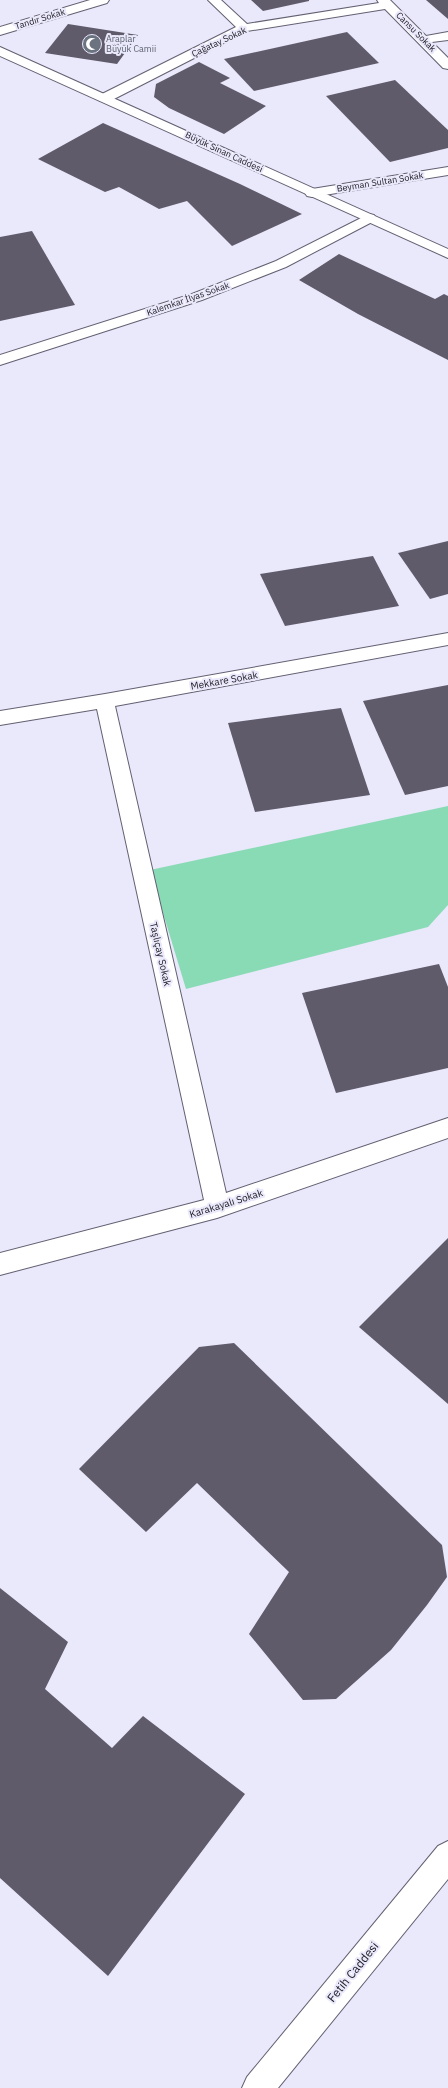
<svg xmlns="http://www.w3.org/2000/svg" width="448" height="2088" font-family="'IBM Plex Sans',sans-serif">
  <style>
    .green { fill: #89dbb6 }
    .building { fill: #5f5b6b }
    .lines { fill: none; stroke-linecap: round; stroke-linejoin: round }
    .minor-casing { stroke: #626071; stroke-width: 2 }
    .tertiary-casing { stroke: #626071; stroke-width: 2 }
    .primary-casing { stroke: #626071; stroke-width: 2 }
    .minor { fill: #fff; fill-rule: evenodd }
    .tertiary { fill: #fff; fill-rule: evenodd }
    .primary { fill: #fff; fill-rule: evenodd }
    .labels { text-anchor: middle; stroke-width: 4; stroke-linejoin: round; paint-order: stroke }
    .far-street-label { font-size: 9px; fill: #1d1c23; stroke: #eae8fb }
    .far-worship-label { font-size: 9px; fill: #5b616d; stroke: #eae8fb; text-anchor: start }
    .street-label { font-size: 10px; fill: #1d1c23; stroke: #eae8fb }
    .near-street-label { font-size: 12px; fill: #1d1c23; stroke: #eae8fb }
  </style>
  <rect width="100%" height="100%" fill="#eae8fb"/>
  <!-- green -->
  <path class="green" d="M448,806v99l-20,22 -242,62 -36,-119z"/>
  <!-- building -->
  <g class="building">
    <path d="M251,0h58v1l-46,10z"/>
    <path d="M426,0h22v19z"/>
    <path d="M68,24l70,11 -21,29 -72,-11z"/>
    <path d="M347,32l32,31 -125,28 -30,-32z"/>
    <path d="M199,62l31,16 -10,5 46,23 -42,28 -55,-26 -15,-11 2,-13z"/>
    <path d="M395,80l53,50v18l-58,14 -64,-66z"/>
    <path d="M103,123l137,61 62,30 -70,32 -45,-45 -28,8 -40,-22 -14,5 -67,-33z"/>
    <path d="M32,231l43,74 -75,16v-84z"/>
    <path d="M339,254l96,45 9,-5 4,2v64l-90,-46 -59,-34z"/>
    <path d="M448,541v53l-18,5 -32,-46z"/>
    <path d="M373,556l26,50 -114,20 -25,-52z"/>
    <path d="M448,685v101l-43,9 -42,-94z"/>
    <path d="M341,708l29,87 -115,17 -27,-89z"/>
    <path d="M439,964l9,23v81l-112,25 -34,-100z"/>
    <path d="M448,1238v166l-89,-77z"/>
    <path d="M234,1343l208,202 5,32 -20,28 -36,45 -55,49 -33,1 -54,-66 40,-62 -92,-89 -51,49 -67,-63 120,-122z"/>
    <path d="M0,1588l68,54 -23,47 67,59 31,-32 102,78 -137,182 -108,-98z"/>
  </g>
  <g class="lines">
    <!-- minor casing -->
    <g class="minor-casing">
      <g id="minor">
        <path d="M90,0h19l-2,3 -107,32v-8z"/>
        <path d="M208,0h13l26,24 132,-21 -2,-3h13l36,36 22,-4v8l-16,2 16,16v11l-5,-1 -58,-59 -138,22 -137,70h-10l-2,-3 2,-3 136,-68z"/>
        <path d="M448,167v8l-136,22 -5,-1 -2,-3 2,-3 5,-1z"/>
        <path d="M369,214l5,1 2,3 -2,3 -88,46 -84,33 -202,65v-10l192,-61 84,-33z"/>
        <path d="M448,633v12l-333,61 111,487 222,-75v20l-231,80 -217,57v-22l204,-53 -107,-491 -97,16v-14l105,-17z"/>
      </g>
    </g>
    <!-- tertiary casing -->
    <g class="tertiary-casing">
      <path id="tertiary" d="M0,47l448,202v9l-448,-202z"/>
    </g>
    <!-- primary casing -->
    <g class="primary-casing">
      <path id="primary" d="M448,1841v38l-170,209h-36l5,-11 191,-231z"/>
    </g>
    <!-- minor -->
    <use href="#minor" class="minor"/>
    <!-- tertiary -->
    <use href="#tertiary" class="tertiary"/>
    <!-- primary -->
    <use href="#primary" class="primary"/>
  </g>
  <!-- icons -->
  <defs>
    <g id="mosque-disc" transform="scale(1)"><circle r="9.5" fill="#6b7280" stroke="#eae8fb"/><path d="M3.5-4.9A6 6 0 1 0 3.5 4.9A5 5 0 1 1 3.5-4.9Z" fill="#fff"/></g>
  </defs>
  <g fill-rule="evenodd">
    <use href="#mosque-disc" x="92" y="44"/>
  </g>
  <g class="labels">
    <!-- far-street labels -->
    <g class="far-street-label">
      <text transform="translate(40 19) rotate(-17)" y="3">Tandır Sokak</text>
      <text transform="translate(416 32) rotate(45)" y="3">Cansu Sokak</text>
      <text transform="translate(219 42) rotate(-25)" y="3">Çağatay Sokak</text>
      <text transform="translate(224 152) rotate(25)" y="3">Büyük Sinan Caddesi</text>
      <text transform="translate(380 182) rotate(-9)" y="3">Beyman Sultan Sokak</text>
      <text transform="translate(188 299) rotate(-19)" y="3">Kalemkar İlyas Sokak</text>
    </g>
    <!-- far-worship labels -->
    <g class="far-worship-label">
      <text x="106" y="42">Araplar<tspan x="106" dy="10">Büyük Camii</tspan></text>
    </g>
    <!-- street labels -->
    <g class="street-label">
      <text transform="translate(224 680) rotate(-10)" y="4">Mekkare Sokak</text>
      <text transform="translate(161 954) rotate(77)" y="4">Taşlıçay Sokak</text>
      <text transform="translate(226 1203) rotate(-17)" y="4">Karakayalı Sokak</text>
    </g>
    <!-- near-street labels -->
    <g class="near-street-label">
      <text transform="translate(353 1972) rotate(-51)" y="4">Fetih Caddesi</text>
    </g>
  </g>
</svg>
